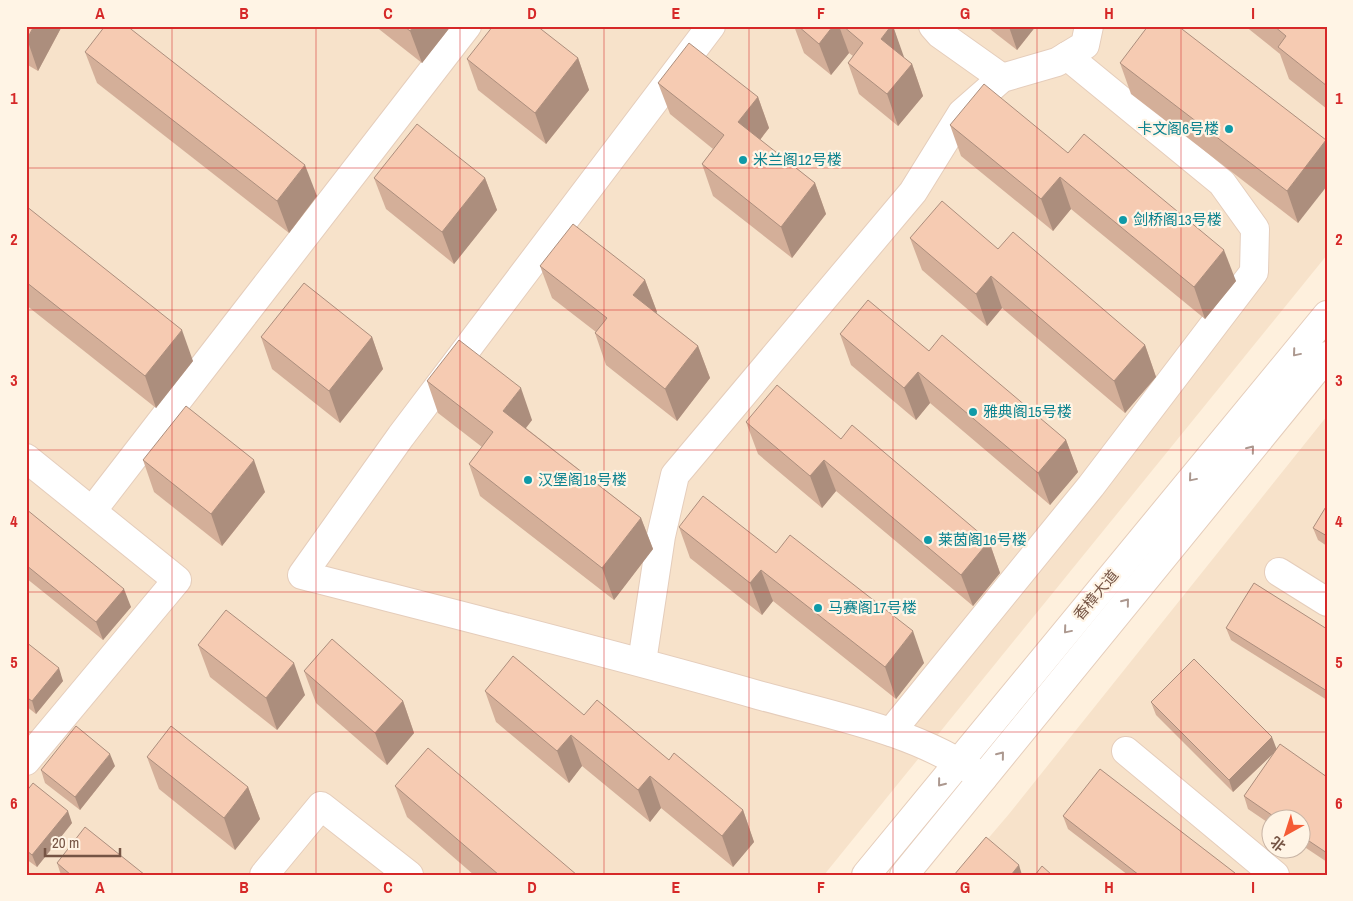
<svg xmlns="http://www.w3.org/2000/svg" width="1353" height="901" font-family="'Archivo Narrow','Noto Sans SC',sans-serif">
  <style>
    .residential { fill: #f7e2ca; fill-rule: evenodd }
    .lines { fill: none; stroke-linecap: round; stroke-linejoin: round }
    .minor-casing { stroke: #e5cdbb; stroke-width: 30 }
    .minor { stroke: #fff; stroke-width: 28 }
    .wall { fill: #d4af99 }
    .shaded-wall { fill: #ac8e7d }
    .building { fill: #f6cbb2; stroke: #ac8e7d }
    .oneway { stroke: #ac988f }
    .grid { fill: none; stroke: #d62828; stroke-width: 1; stroke-opacity: 0.55 }
    .culture-dot { fill: #0f9aa8; stroke: #fff4e5; stroke-width: 2 }
    .labels { text-anchor: middle; stroke-width: 4.5; stroke-linejoin: round; paint-order: stroke }
    .culture-label { font-size: 15px; fill: #0d838f; stroke: #fff4e5; text-anchor: start }
    .street-label { font-size: 15px; fill: #755444; stroke: #fff4e5 }
    .neatline { fill: none; stroke: #d62828; stroke-width: 2 }
    .grid-label { font-size: 16px; text-anchor: middle; font-weight: bold; fill: #d62828 }
  </style>
  <rect width="100%" height="100%" fill="#fef0dd"/>
  <!-- residential -->
  <g class="residential">
    <path d="M26,26h1301v229l-503,620h-798z"/>
    <path d="M1327,416v459h-370l52,-61zM1270,818h30v30h-30z"/>
  </g>
  <g class="lines">
    <!-- minor casing -->
    <g class="minor-casing">
      <g id="minor">
        <path d="M711,26l-310,410 -99,139c152,39 305,77 456,120 76,21 160,36 225,83"/>
        <path d="M933,26l7,8 62,44"/>
        <path d="M26,458l151,122 -151,181"/>
        <path d="M92,511l375,-485"/>
        <path d="M1279,572l48,30"/>
        <path d="M642,662l19,-126 14,-61 238,-283 49,-79 40,-35 55,-16 28,-17 4,-19"/>
        <path d="M891,732l200,-246 163,-214 1,-43 -33,-46 -155,-127"/>
        <path d="M1126,751l149,124"/>
        <path d="M264,875l57,-69 88,69"/>
        <path d="M866,875l461,-560"/>
        <path d="M904,875l423,-519"/>
      </g>
    </g>
    <!-- minor -->
    <use href="#minor" class="minor"/>
  </g>
  <!-- wall -->
  <g class="wall">
    <path d="M26,26h35v2l-23,43 -12,-7z"/>
    <path d="M375,26h76l-29,37z"/>
    <path d="M794,26h99l10,31 9,7 11,32 -25,30 -39,-32 -11,-31 5,-7 -4,-3 -18,22 -27,-22z"/>
    <path d="M986,26h50l-19,24z"/>
    <path d="M1245,26h82v83l-38,-30 -9,-25z"/>
    <path d="M85,52l232,144 -28,37 -192,-150z"/>
    <path d="M578,58l11,32 -43,54 -68,-54 -11,-31z"/>
    <path d="M1120,63l207,78 -29,82 -167,-129z"/>
    <path d="M658,83l100,14 11,31 -9,12 55,43 11,31 -34,44 -79,-62 -11,-32 11,-15 -43,-35z"/>
    <path d="M950,125l118,28 168,128 -31,38 -134,-110 -18,22 -92,-75z"/>
    <path d="M374,178h111l12,32 -43,54 -68,-55z"/>
    <path d="M26,206l167,155 -37,47 -130,-103z"/>
    <path d="M910,238l88,11 147,96 11,32 -31,36 -123,-105 -15,18 -65,-56z"/>
    <path d="M540,266l105,14 12,32 -1,1 42,33 12,32 -33,43 -71,-56 -11,-32 1,-1 -44,-34z"/>
    <path d="M840,334l89,17 137,89 12,32 -28,33 -120,-102 -14,17 -65,-55z"/>
    <path d="M261,337h111l11,32 -43,54 -68,-54z"/>
    <path d="M427,381l105,39 -6,8 115,90 12,31 -39,51 -134,-104 -11,-32 13,-17 -44,-34z"/>
    <path d="M746,422l95,17 148,102 11,32 -27,33 -137,-115 -14,17 -64,-54z"/>
    <path d="M143,460l122,32 -43,54 -68,-54z"/>
    <path d="M1327,505v41l-9,-6 -5,-12z"/>
    <path d="M26,509l105,98 -28,33 -77,-62z"/>
    <path d="M679,527l97,26 148,110 -28,36 -123,-98 -11,14 -72,-57z"/>
    <path d="M1226,628l101,1v71l-96,-60z"/>
    <path d="M26,642l37,39 -27,33 -10,-8z"/>
    <path d="M198,645l107,50 -28,35 -67,-53z"/>
    <path d="M304,671l99,30 11,32 -27,32 -71,-62z"/>
    <path d="M485,691l99,24 85,45 74,50 11,32 -21,25 -72,-59 -11,14 -68,-56 -13,17 -73,-61z"/>
    <path d="M1151,702l125,47 51,28v85l-27,-18v-26h-30v6l-22,-15 -4,-13 31,-44 -42,40 -77,-77z"/>
    <path d="M147,757l101,30 12,32 -25,31 -76,-61z"/>
    <path d="M115,766l-35,44 -35,-27 -4,-13z"/>
    <path d="M395,786l182,89h-103l-67,-58z"/>
    <path d="M26,792l46,31 -35,44 -11,-8z"/>
    <path d="M1063,816l172,57 1,2h-108l-60,-46z"/>
    <path d="M57,863l88,12h-84z"/>
  </g>
  <!-- shaded-wall -->
  <g class="shaded-wall">
    <path d="M34,26h27v2l-23,43 -11,-32z"/>
    <path d="M414,26h37l-29,37 -12,-32z"/>
    <path d="M833,26h6l10,27 -18,22 -12,-31z"/>
    <path d="M891,26h2l11,31 -11,14 -12,-32z"/>
    <path d="M1010,26h26l-19,24 -8,-23z"/>
    <path d="M578,58l11,32 -43,54 -11,-31z"/>
    <path d="M912,64l11,32 -25,30 -11,-32z"/>
    <path d="M758,97l11,31 -20,26 -11,-32z"/>
    <path d="M1326,140l1,46 -29,37 -11,-32z"/>
    <path d="M305,165l12,31 -28,37 -12,-32z"/>
    <path d="M1060,177l11,32 -18,22 -12,-32z"/>
    <path d="M485,178l12,32 -43,54 -12,-32z"/>
    <path d="M815,183l11,31 -34,44 -11,-31z"/>
    <path d="M1224,250l12,31 -31,38 -11,-32z"/>
    <path d="M991,276l11,32 -15,18 -11,-32z"/>
    <path d="M645,280l12,32 -12,15 -12,-32z"/>
    <path d="M182,330l11,31 -37,47 -11,-32z"/>
    <path d="M372,337l11,32 -43,54 -11,-32z"/>
    <path d="M1145,345l11,32 -31,36 -11,-32z"/>
    <path d="M698,346l12,32 -33,43 -12,-32z"/>
    <path d="M918,372l12,31 -14,17 -12,-32z"/>
    <path d="M521,388l11,32 -17,22 -12,-31z"/>
    <path d="M1066,440l12,32 -28,33 -12,-32z"/>
    <path d="M254,460l11,32 -43,54 -11,-32z"/>
    <path d="M824,460l12,31 -14,17 -12,-32z"/>
    <path d="M641,518l12,31 -39,51 -12,-32z"/>
    <path d="M989,541l11,32 -27,33 -12,-31z"/>
    <path d="M761,570l12,31 -11,14 -12,-32z"/>
    <path d="M124,589l7,18 -28,33 -7,-18z"/>
    <path d="M913,631l11,32 -28,36 -11,-32z"/>
    <path d="M294,663l11,32 -28,35 -11,-32z"/>
    <path d="M59,668l4,13 -27,33 -4,-13z"/>
    <path d="M403,701l11,32 -27,32 -12,-32z"/>
    <path d="M571,735l11,31 -13,17 -12,-32z"/>
    <path d="M1272,737l5,13 -44,42 -4,-12z"/>
    <path d="M110,754l5,12 -35,44 -5,-13z"/>
    <path d="M650,776l11,32 -11,14 -12,-32z"/>
    <path d="M248,787l12,32 -25,31 -11,-32z"/>
    <path d="M743,810l11,32 -21,25 -11,-31z"/>
    <path d="M68,811l4,12 -35,44 -5,-12z"/>
    <path d="M1019,865l3,10h-11z"/>
  </g>
  <!-- building -->
  <g class="building">
    <path d="M26,26h8l-7,13 -1,-1z"/>
    <path d="M105,26h22l178,139 -28,36 -192,-149z"/>
    <path d="M404,26h10l-4,5z"/>
    <path d="M493,26h44l41,32 -43,55 -68,-54z"/>
    <path d="M798,26h35l-14,18z"/>
    <path d="M843,26h48l-10,13 31,25 -25,30 -39,-31 15,-20z"/>
    <path d="M1148,26h30l148,114 -39,51 -167,-128z"/>
    <path d="M1274,26h53v60l-49,-39 8,-11z"/>
    <path d="M689,43l69,54 -20,25 77,61 -34,44 -79,-63 22,-29 -66,-52z"/>
    <path d="M984,84l84,69 16,-19 140,116 -30,37 -134,-110 -19,22 -91,-74z"/>
    <path d="M417,124l68,54 -43,54 -68,-54z"/>
    <path d="M942,201l56,48 15,-17 132,113 -31,36 -123,-105 -15,18 -66,-56z"/>
    <path d="M26,206l156,124 -37,46 -119,-94z"/>
    <path d="M573,224l72,56 -12,15 65,51 -33,43 -70,-56 12,-15 -67,-52z"/>
    <path d="M304,283l68,54 -43,54 -68,-54z"/>
    <path d="M868,300l61,51 13,-16 124,105 -28,33 -120,-101 -14,16 -64,-54z"/>
    <path d="M459,340l62,48 -18,23 138,107 -39,50 -133,-104 24,-32 -66,-51z"/>
    <path d="M777,385l64,54 11,-14 137,116 -28,34 -137,-115 -14,16 -64,-54z"/>
    <path d="M186,406l68,54 -43,54 -68,-54z"/>
    <path d="M703,496l73,57 14,-18 123,96 -28,36 -124,-97 -11,13 -71,-56z"/>
    <path d="M1327,505v31l-14,-8z"/>
    <path d="M26,509l98,80 -28,33 -70,-57z"/>
    <path d="M1254,583l73,46v62l-101,-63z"/>
    <path d="M226,610l68,53 -28,35 -68,-53z"/>
    <path d="M332,639l71,62 -28,32 -71,-62z"/>
    <path d="M26,642l33,26 -27,33 -6,-4z"/>
    <path d="M513,656l71,59 13,-15 72,60 5,-7 69,57 -21,26 -72,-60 -12,14 -67,-55 -14,16 -72,-60z"/>
    <path d="M1194,659l78,78 -43,43 -78,-78z"/>
    <path d="M76,726l34,28 -35,43 -34,-27z"/>
    <path d="M171,726l77,61 -24,31 -77,-61z"/>
    <path d="M1280,744l47,33v76l-27,-18v-17h-24l-32,-22z"/>
    <path d="M428,748l149,127h-78l-104,-89z"/>
    <path d="M1100,769l135,104 -1,2h-95l-76,-59z"/>
    <path d="M33,783l35,28 -36,44 -6,-5v-58z"/>
    <path d="M85,827l60,48h-74l-14,-12z"/>
    <path d="M986,837l33,28 -8,10h-57z"/>
    <path d="M1042,866l10,9h-17z"/>
  </g>
  <!-- one-way arrows -->
  <defs><path id="oneway-chevron" d="M-2-3.5L2.5 0L-2 3.5" fill="none" stroke-width="1.6" stroke-linecap="round" stroke-linejoin="round" transform="scale(1.25)"/></defs>
  <g class="oneway">
    <use href="#oneway-chevron" transform="translate(1296 353) rotate(130)"/>
    <use href="#oneway-chevron" transform="translate(1251 449) rotate(-51)"/>
    <use href="#oneway-chevron" transform="translate(1192 478) rotate(130)"/>
    <use href="#oneway-chevron" transform="translate(1126 602) rotate(-51)"/>
    <use href="#oneway-chevron" transform="translate(1067 630) rotate(130)"/>
    <use href="#oneway-chevron" transform="translate(1001 755) rotate(-51)"/>
    <use href="#oneway-chevron" transform="translate(941 783) rotate(129)"/>
  </g>
  <!-- grid -->
  <path class="grid" d="M172,26v849M316,26v849M460,26v849M604,26v849M749,26v849M893,26v849M1037,26v849M1181,26v849M26,168h1301M26,310h1301M26,450h1301M26,592h1301M26,732h1301"/>
  <!-- markers -->
  <g class="culture-dot">
    <circle cx="1229" cy="129" r="5"/>
    <circle cx="743" cy="160" r="5"/>
    <circle cx="1123" cy="220" r="5"/>
    <circle cx="973" cy="412" r="5"/>
    <circle cx="528" cy="480" r="5"/>
    <circle cx="928" cy="540" r="5"/>
    <circle cx="818" cy="608" r="5"/>
  </g>
  <g class="labels">
    <!-- culture labels -->
    <g class="culture-label">
      <text x="1219" y="134" text-anchor="end">卡文阁6号楼</text>
      <text x="753" y="165">米兰阁12号楼</text>
      <text x="1133" y="225">剑桥阁13号楼</text>
      <text x="983" y="417">雅典阁15号楼</text>
      <text x="538" y="485">汉堡阁18号楼</text>
      <text x="938" y="545">莱茵阁16号楼</text>
      <text x="828" y="613">马赛阁17号楼</text>
    </g>
    <!-- street labels -->
    <g class="street-label">
      <text transform="translate(1096 595) rotate(-50)" y="5">香樟大道</text>
    </g>
  </g>
  <!-- border -->
  <rect width="1353" height="901" fill="none" stroke="#fff4e5" stroke-width="55"/>
  <!-- north arrow -->
  <g transform="translate(1286 834) rotate(219)"><circle r="24" fill="#fff4e5" stroke="#c8b4a5"/>
  <path d="M0-4L9 19L0 12L-9 19Z" fill="#f55b35"/>
  <text y="-8" font-size="14" font-weight="bold" text-anchor="middle" fill="#755444">北</text>
  </g>
  <!-- scale -->
  <path d="M45 848v8h75v-8" fill="none" stroke="#755444" stroke-width="2.5"/>
  <text x="52" y="848" font-size="15" fill="#755444" stroke="#fff4e5" stroke-width="4" paint-order="stroke">20 m</text>
  <rect x="28" y="28" width="1298" height="846" class="neatline"/>
  <g class="grid-label">
    <text x="100" y="19">A</text>
    <text x="244" y="19">B</text>
    <text x="388" y="19">C</text>
    <text x="532" y="19">D</text>
    <text x="676" y="19">E</text>
    <text x="821" y="19">F</text>
    <text x="965" y="19">G</text>
    <text x="1109" y="19">H</text>
    <text x="1253" y="19">I</text>
    <text x="14" y="104">1</text>
    <text x="1339" y="104">1</text>
    <text x="14" y="245">2</text>
    <text x="1339" y="245">2</text>
    <text x="14" y="386">3</text>
    <text x="1339" y="386">3</text>
    <text x="14" y="527">4</text>
    <text x="1339" y="527">4</text>
    <text x="14" y="668">5</text>
    <text x="1339" y="668">5</text>
    <text x="14" y="809">6</text>
    <text x="1339" y="809">6</text>
    <text x="100" y="893">A</text>
    <text x="244" y="893">B</text>
    <text x="388" y="893">C</text>
    <text x="532" y="893">D</text>
    <text x="676" y="893">E</text>
    <text x="821" y="893">F</text>
    <text x="965" y="893">G</text>
    <text x="1109" y="893">H</text>
    <text x="1253" y="893">I</text>
  </g>
</svg>
